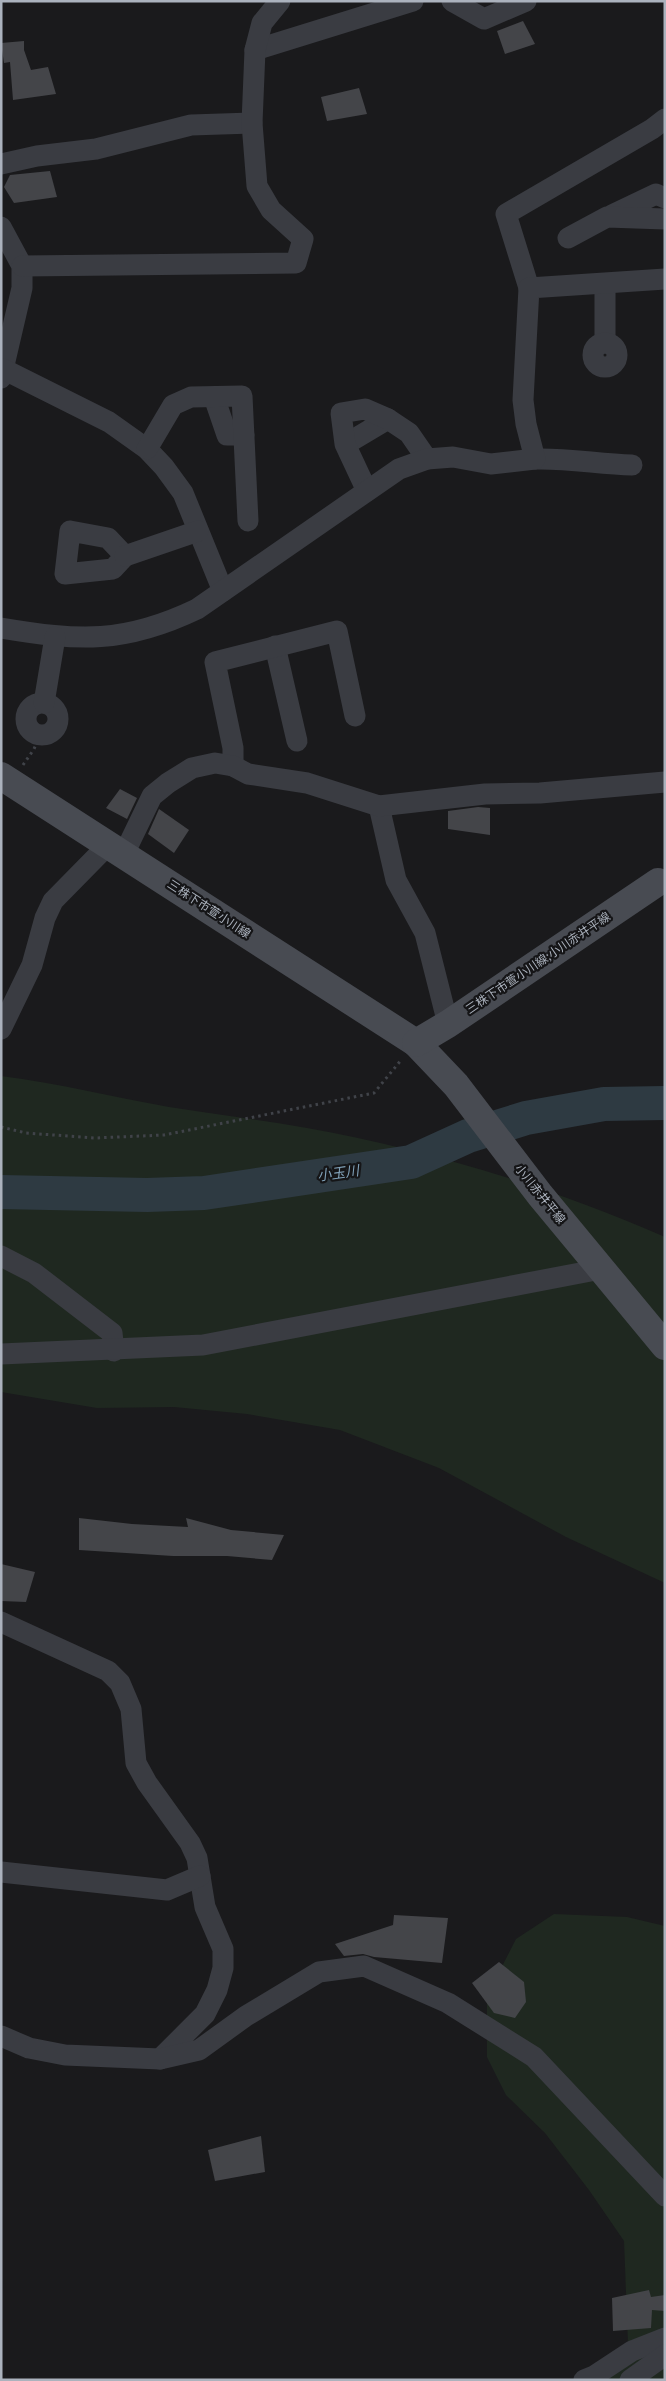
<svg xmlns="http://www.w3.org/2000/svg" width="666" height="2381" font-family="'Varela Round','Noto Sans JP',sans-serif">
  <style>
    .green { fill: #1f2820 }
    .lines { fill: none; stroke-linecap: round; stroke-linejoin: round }
    .river { stroke: #2e3a42; stroke-width: 34 }
    .building { fill: #444549 }
    .path { stroke: #404349; stroke-width: 3; stroke-dasharray: 2.5 4; stroke-linecap: butt }
    .minor { stroke: #3a3c42; stroke-width: 21 }
    .secondary { stroke: #484b52; stroke-width: 28 }
    .labels { text-anchor: middle; stroke-width: 4.5; stroke-linejoin: round; paint-order: stroke }
    .street-label { font-size: 12px; fill: #abb2bd; stroke: #151517 }
    .water-label { font-size: 14px; font-style: italic; fill: #81a2b9; stroke: #151517 }
  </style>
  <rect width="100%" height="100%" fill="#1a1a1c"/>
  <!-- green -->
  <g class="green">
    <path d="M1,1076c57,7 112,21 168,31 46,7 92,13 138,21 122,22 244,59 358,109v346l-99,-46 -127,-69 -99,-38 -93,-16 -73,-7 -77,1 -96,-16z"/>
    <path d="M554,1914l73,3 38,9v454h-63l26,-37 -4,-102 -35,-51 -44,-57 -39,-38 -19,-38v-61l29,-57z"/>
  </g>
  <g class="lines">
    <!-- river -->
    <path class="river" d="M1,1192l146,3 57,-2 207,-31 57,-26 58,-18 78,-14 61,-1"/>
  </g>
  <!-- building -->
  <g class="building">
    <path d="M523,21l12,23 -30,10 -8,-23z"/>
    <path d="M24,41v9l7,20 17,-3 8,27 -43,6 -3,-38 -6,1 -3,-20z"/>
    <path d="M359,88l8,26 -40,7 -6,-24z"/>
    <path d="M50,171l7,26 -43,6 -10,-16 6,-12z"/>
    <path d="M120,789l17,9 -10,21 -21,-11z"/>
    <path d="M478,807l12,1v27l-42,-6v-18z"/>
    <path d="M159,809l30,21 -15,23 -26,-19z"/>
    <path d="M79,1518l53,6 56,3 -2,-9 45,12 53,5 -12,25 -45,-4h-54l-94,-6z"/>
    <path d="M1,1564l34,8 -9,30 -25,-1z"/>
    <path d="M394,1915l54,3 -6,45 -68,-6 -11,-3 -19,2 -9,-12 58,-19z"/>
    <path d="M499,1962l25,20 2,20 -11,16 -21,-5 -22,-30z"/>
    <path d="M261,2136l4,36 -50,9 -7,-31z"/>
    <path d="M649,2290l2,7 14,-2v16l-13,-1 -1,18 -38,3 -1,-33z"/>
  </g>
  <g class="lines">
    <!-- path -->
    <g class="path">
      <path d="M23,765l11,-16 6,-14"/>
      <path d="M1,1127l25,6 69,5 69,-3 210,-42 28,-34"/>
    </g>
    <!-- minor -->
    <g class="minor">
      <path d="M452,1l32,18 42,-18"/>
      <path d="M255,50l158,-49"/>
      <path d="M1,164l36,-8 59,-7 95,-24 61,-2"/>
      <path d="M612,215l44,-21 9,4"/>
      <path d="M1,227l21,39v22l-21,90"/>
      <path d="M568,238l39,-21 58,2"/>
      <path d="M22,266l274,-3 7,-24 -32,-29 -14,-24 -5,-63 3,-73 7,-27 18,-22"/>
      <path d="M529,288l-23,-74 146,-85 13,-10"/>
      <path d="M605,343v-58"/>
      <circle cx="605" cy="355" r="12"/>
      <path d="M3,369l106,53 38,27 17,18 19,26 40,98"/>
      <path d="M214,397l13,38h17"/>
      <path d="M346,444l42,-25"/>
      <path d="M147,449l26,-44 18,-8 51,-1 6,125"/>
      <path d="M535,459c32,-1 64,5 97,6"/>
      <path d="M367,491l-22,-47 -4,-31 24,-4 23,10 21,14 18,26"/>
      <path d="M70,531l38,7 17,18 -12,13 -48,5z"/>
      <path d="M125,556l73,-25"/>
      <path d="M1,628c78,13 123,16 196,-19l202,-140 28,-10 26,-2 38,7 44,-5 -9,-35 -3,-24 6,-112 136,-9"/>
      <path d="M275,646l22,95"/>
      <circle cx="42" cy="719" r="16"/>
      <path d="M44,703l11,-66"/>
      <path d="M233,766v-18l-18,-86 122,-31 18,85"/>
      <path d="M379,806l17,74 29,53 23,91"/>
      <path d="M124,854l28,-58 16,-13 24,-15 23,-5 18,3 15,8 59,9 72,23 106,-12 55,-1 125,-11"/>
      <path d="M1,1029l31,-64 13,-47 8,-17 55,-56"/>
      <path d="M1,1256l33,17 78,60 2,18"/>
      <path d="M1,1354l202,-9 398,-76"/>
      <path d="M1,1622l107,49 12,12 11,26 5,54 11,20 43,60 7,15 8,49 18,42v19l-6,22 -12,24 -45,45"/>
      <path d="M1,1872l166,18 33,-14"/>
      <path d="M1,2036l28,12 36,7 95,4 39,-9 47,-34 73,-44 45,-6 84,37 86,54 131,139"/>
      <path d="M584,2380l10,-4 38,-25 33,-13"/>
      <path d="M630,2380l35,-25"/>
    </g>
    <!-- secondary -->
    <g class="secondary">
      <path d="M1,776l415,267 40,42 84,110 125,151"/>
      <path d="M416,1043l32,-19 210,-142"/>
    </g>
  </g>
  <g class="labels">
    <!-- street labels -->
    <g class="street-label">
      <text transform="translate(209 909) rotate(33)" y="4">三株下市萱小川線</text>
      <text transform="translate(538 963) rotate(-34)" y="4">三株下市萱小川線;小川赤井平線</text>
      <text transform="translate(540 1194) rotate(51)" y="4">小川赤井平線</text>
    </g>
    <!-- water labels -->
    <g class="water-label">
      <text transform="translate(338 1173) rotate(-8)" y="5">小玉川</text>
    </g>
  </g>
  <!-- border -->
  <rect width="666" height="2381" fill="none" stroke="#abb2bd" stroke-width="5"/>
</svg>
